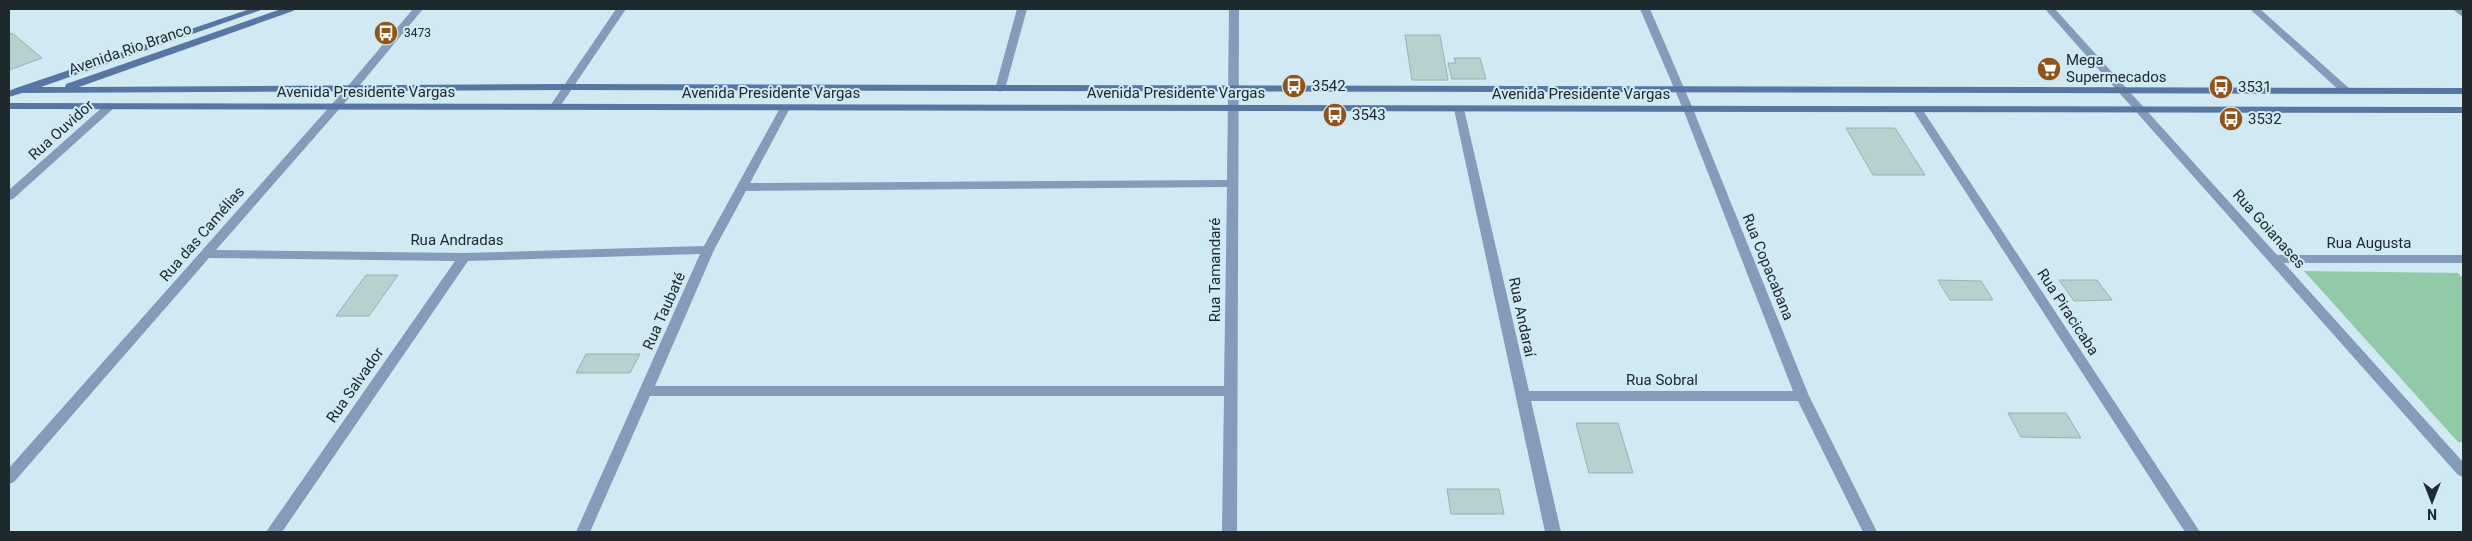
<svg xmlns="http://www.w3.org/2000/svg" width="2472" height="541" font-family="Roboto,sans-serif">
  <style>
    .green { fill: #91caa7 }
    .building { fill: #b6d1cf; stroke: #97b2b0 }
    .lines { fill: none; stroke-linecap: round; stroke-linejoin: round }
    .street { fill: #859bb9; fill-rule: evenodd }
    .secondary { fill: #5776a2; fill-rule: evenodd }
    .labels { text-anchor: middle; stroke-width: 4; stroke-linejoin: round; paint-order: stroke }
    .far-poi-label { font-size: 12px; fill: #20292d; stroke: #d0e9f3; text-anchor: start }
    .street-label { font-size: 15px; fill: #20292d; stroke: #d0e9f3 }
    .poi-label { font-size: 15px; fill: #20292d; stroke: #d0e9f3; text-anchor: start }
  </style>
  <rect width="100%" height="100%" fill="#d0e9f3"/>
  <!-- green -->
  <path class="green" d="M2304,271l154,2 5,5v164h-5z"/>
  <!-- building -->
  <g class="building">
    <path d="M12,33l30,25 -33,12v-35z"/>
    <path d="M1405,35h35l8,45h-36z"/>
    <path d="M1454,58h26l6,21h-34l-4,-16h8z"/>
    <path d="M1846,128h49l30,47h-52z"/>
    <path d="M366,275h32l-29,41h-33z"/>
    <path d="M1938,280l43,1 12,19h-43z"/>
    <path d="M2059,280h38l15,20 -38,1z"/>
    <path d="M586,354h54l-10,19h-54z"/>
    <path d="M2008,413h58l15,25 -60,-1z"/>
    <path d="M1576,423h42l15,50h-44z"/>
    <path d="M1447,489h52l5,25h-53z"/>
  </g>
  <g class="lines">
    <!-- street -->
    <g class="street">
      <path d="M413,9h10l-68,82 -139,159 248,3 240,-7 76,-138 5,-3 5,3 -40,75 477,-3 2,-171h10l-2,523h-15l2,-136h-574l-60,136h-14l124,-278 -232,7 -186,271h-16l189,-271 -246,-3 -195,224 -5,2v-16l338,-381zM1227,187l-3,199h-569l59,-136 32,-59z"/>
      <path d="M616,9h10l-67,99h-8l-1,-2z"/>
      <path d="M1017,9h10l-22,80 -5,3 -5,-3z"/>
      <path d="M1640,9h10l43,100 116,287 68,136h-14l-65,-131h-267l30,131h-16l-91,-423 1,-2h8l1,2 65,282h264l-110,-282z"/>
      <path d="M2045,9h10l222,246h186v8h-179l179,199v15l-5,-2z"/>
      <path d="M2250,9h10l90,80v4h-8z"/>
      <path d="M2452,9h11v8z"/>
      <path d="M110,103l5,3 -1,2 -101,91 -4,1v-10l97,-86z"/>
      <path d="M1917,106l5,3 278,423h-15l-273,-423z"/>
    </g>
    <!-- secondary -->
    <g class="secondary">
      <path d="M250,9h14l-223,78h24l1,-3 215,-75h14l-2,2 -214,76 490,-3 1894,4v6l-1894,-4 -547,3 -13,4v-6l7,-3z"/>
      <path d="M9,103l2454,4v6l-2454,-4z"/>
    </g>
  </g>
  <!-- icons -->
  <defs>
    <g id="bus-disc" transform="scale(1.25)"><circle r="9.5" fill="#92531b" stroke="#d0e9f3"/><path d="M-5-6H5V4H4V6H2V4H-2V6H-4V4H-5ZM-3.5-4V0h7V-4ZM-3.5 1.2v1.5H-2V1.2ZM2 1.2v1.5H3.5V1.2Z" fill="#fff"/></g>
    <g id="supermarket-disc" transform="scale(1.25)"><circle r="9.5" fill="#92531b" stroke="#d0e9f3"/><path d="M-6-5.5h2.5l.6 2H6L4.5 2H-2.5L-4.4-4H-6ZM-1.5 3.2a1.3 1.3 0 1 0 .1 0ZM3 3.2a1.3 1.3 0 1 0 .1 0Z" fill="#fff"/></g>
  </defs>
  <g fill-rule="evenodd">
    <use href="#bus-disc" x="386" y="33"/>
    <use href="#supermarket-disc" x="2049" y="69"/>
    <use href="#bus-disc" x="1294" y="86"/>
    <use href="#bus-disc" x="2221" y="87"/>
    <use href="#bus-disc" x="1335" y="115"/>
    <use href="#bus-disc" x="2231" y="119"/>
  </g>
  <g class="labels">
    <!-- far-poi labels -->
    <g class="far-poi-label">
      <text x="404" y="37">3473</text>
    </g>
    <!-- street labels -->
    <g class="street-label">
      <text transform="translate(130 49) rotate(-19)" y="5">Avenida Rio Branco</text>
      <text x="366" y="97">Avenida Presidente Vargas</text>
      <text x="771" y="98">Avenida Presidente Vargas</text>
      <text x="1176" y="98">Avenida Presidente Vargas</text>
      <text x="1581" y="99">Avenida Presidente Vargas</text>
      <text transform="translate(61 130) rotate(-42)" y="5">Rua Ouvidor</text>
      <text transform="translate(2269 229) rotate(48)" y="5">Rua Goianases</text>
      <text transform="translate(202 234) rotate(-49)" y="5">Rua das Camélias</text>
      <text x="457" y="245">Rua Andradas</text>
      <text x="2369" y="248">Rua Augusta</text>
      <text transform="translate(1768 267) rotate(68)" y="5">Rua Copacabana</text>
      <text transform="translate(1215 270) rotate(-90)" y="5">Rua Tamandaré</text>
      <text transform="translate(664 311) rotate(-66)" y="5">Rua Taubaté</text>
      <text transform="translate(2068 312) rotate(57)" y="5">Rua Piracicaba</text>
      <text transform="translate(1522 317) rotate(78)" y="5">Rua Andaraí</text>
      <text x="1662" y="385">Rua Sobral</text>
      <text transform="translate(355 385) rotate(-55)" y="5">Rua Salvador</text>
    </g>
    <!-- poi labels -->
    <g class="poi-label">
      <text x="2066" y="65">Mega<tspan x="2066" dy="17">Supermecados</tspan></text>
      <text x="1312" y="91">3542</text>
      <text x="2238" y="92">3531</text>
      <text x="1352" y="120">3543</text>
      <text x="2248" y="124">3532</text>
    </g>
  </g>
  <!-- border -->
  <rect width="2472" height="541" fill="none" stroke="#20292d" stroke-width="20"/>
  <!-- north arrow -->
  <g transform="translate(2432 501) rotate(180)" stroke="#d0e9f3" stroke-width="4" paint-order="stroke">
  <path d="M0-4L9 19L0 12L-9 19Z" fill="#20292d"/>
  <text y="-8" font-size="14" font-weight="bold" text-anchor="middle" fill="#20292d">N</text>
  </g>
</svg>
